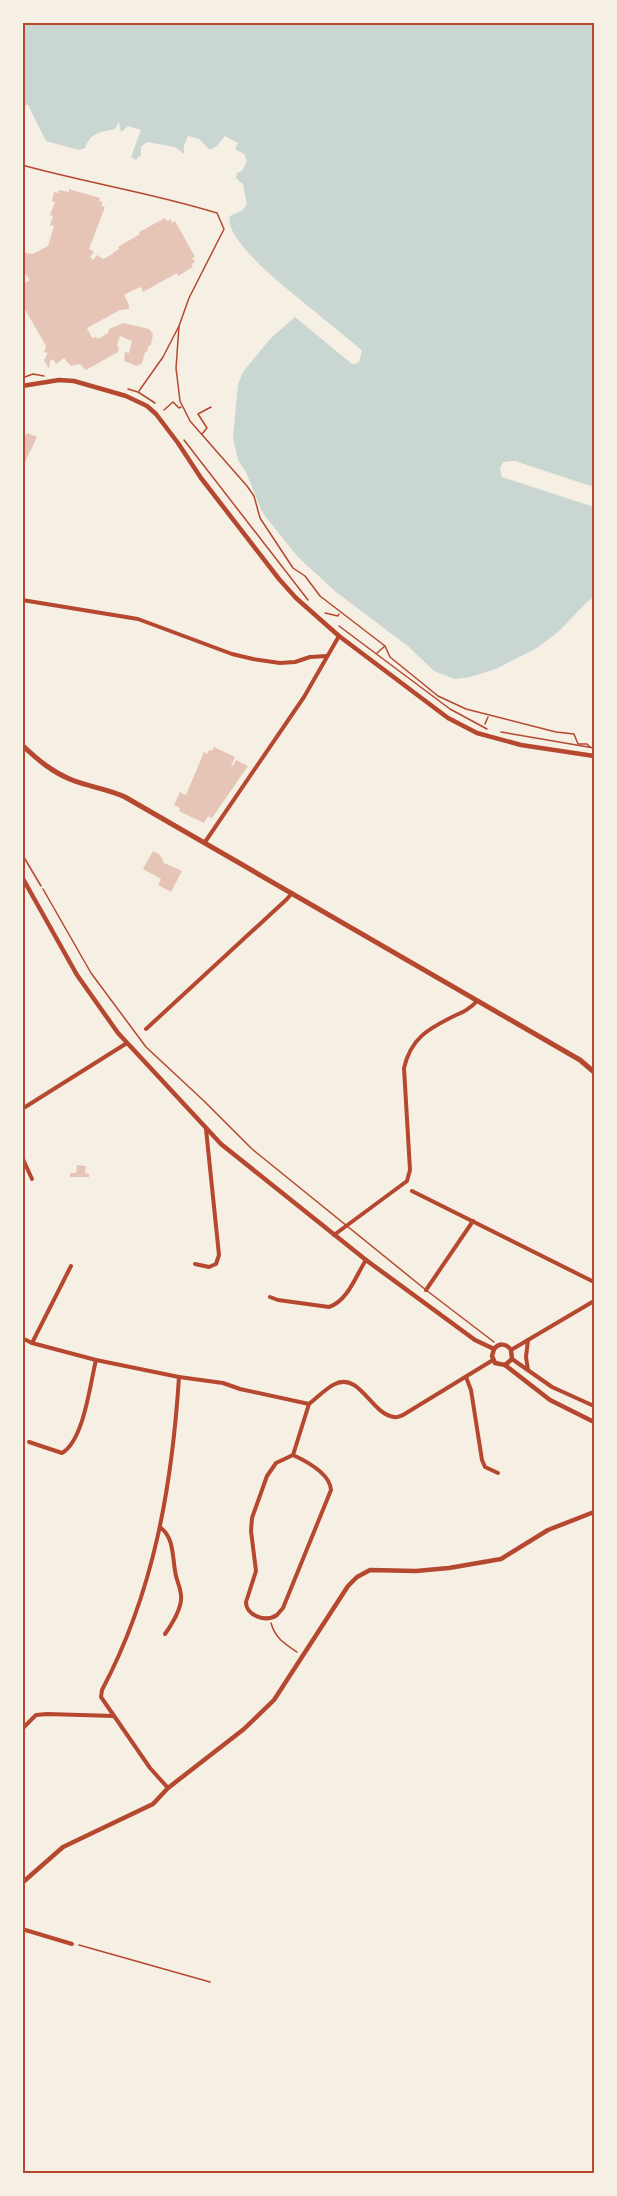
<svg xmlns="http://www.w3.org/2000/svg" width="617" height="2196" font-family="'Work Sans',sans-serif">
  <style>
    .water { fill: #c9d6d2 }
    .pier { fill: #f6efe4 }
    .building { fill: #e6c5b7 }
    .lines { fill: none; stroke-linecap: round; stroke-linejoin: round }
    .path { stroke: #b5482f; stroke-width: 1.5 }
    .service { stroke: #b5482f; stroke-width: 1.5 }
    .minor { stroke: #b5482f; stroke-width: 4 }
    .tertiary { stroke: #b5482f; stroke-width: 4.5 }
    .secondary { stroke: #b5482f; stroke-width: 5 }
    .neatline { fill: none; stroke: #b5482f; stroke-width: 2 }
  </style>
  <rect width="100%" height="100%" fill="#f6efe4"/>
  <!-- water -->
  <path class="water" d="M22,23h572v574l-7,5 -29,30 -21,16 -41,21 -26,8 -15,2 -21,-8 -25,-24 -73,-55 -39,-36 -35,-44 -16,-40 -8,-12 -5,-22 5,-54 5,-12 27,-33 25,-22 56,46 4,1 7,-13c-24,-23 -142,-105 -132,-135l13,-6 4,-6 -4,-20 -7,-6 1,-5 5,-2 5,-10 -3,-7 -9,-5 3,-6 -13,-7 -8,10 -7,4 -11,-11 -11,-3 -4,9v9l-9,-7 -28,-5 -6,5v8l-5,5 -5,-3 10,-27 -13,-4 -7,6 -2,-10 -4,7c-15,3 -25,4 -30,19l-6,2 -33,-9 -18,-36h-5z"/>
  <!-- pier -->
  <g class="pier">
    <path d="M258,265l95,78 9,8 -3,11 -4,2 -4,-1 -58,-48h4l55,45 5,-1 2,-7 -8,-7 -92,-75z"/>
    <path d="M515,461l79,26v20l-92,-30 -2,-9 3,-6z"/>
  </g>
  <!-- building -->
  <g class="building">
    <path d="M69,189l31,9 -1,3 4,1 -2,4 4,1 -16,42 5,3 -4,5 3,3 4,-5 6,4 6,-3 10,-7 -1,-2 22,-13 -1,-2 26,-14 2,3 4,-2 1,4 3,-2 20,36 -3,1 3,4 -4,2 2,3 -15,9 -1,-3 -34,19 -2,-5 -12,5 -5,3 5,10v4l-9,1 -33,18 5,10 4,-1 2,2 10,-6 1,-4 14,-6 26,6 4,5 -2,11h-2l-2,7h-2l-3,11 -5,3 -13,-5 1,-9 4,1 3,-12 -12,-5 -3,9 2,3 -1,4 -32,18 -6,-6 -9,2 -7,-8 -8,6 -3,-5 -3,2 -1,8 -5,-9 4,-7 -4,-1 2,-6 -24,-42v-20l8,-4 -8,-10v-18l11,2 15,-8 6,-20 -4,-1 3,-9 -3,-1 5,-13 -3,-1 2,-9 4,1 1,-3 10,2z"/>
    <path d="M27,433l10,4 -13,27h-2v-21z"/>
    <path d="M214,747l21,10 -4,9h2l3,-6 12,6 -36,52 -4,-2 -4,7 -25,-12 1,-3 -6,-3 6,-13 6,3 18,-43 3,2 2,-4 3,1z"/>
    <path d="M153,851l7,4 4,8 18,8 -11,21 -13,-7 3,-6 -18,-10z"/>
    <path d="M77,1165l9,1 -1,7 4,1v3h-19v-4h6z"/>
  </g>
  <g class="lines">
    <!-- path -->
    <g class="path">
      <path d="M22,165c65,18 131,28 195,48l7,16 -35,69 -10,28 -3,42 4,33 10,20 57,65 7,10 6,22 33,50 12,8 15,20 65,50 5,11 48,39 28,13 90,23 18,2 4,10h9l3,3"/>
      <path d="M22,378l11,-4 11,2"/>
      <path d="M128,389l10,3 17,11"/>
      <path d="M139,391l24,-34 16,-31"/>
      <path d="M164,410l9,-8 6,6 2,-1"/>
      <path d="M202,434l5,-6 -9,-14 13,-7"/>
      <path d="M184,440l124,160"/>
      <path d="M325,613l13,3 1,-2"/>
      <path d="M339,626l111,83 37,20"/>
      <path d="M377,653l8,-7"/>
      <path d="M485,724l3,-7"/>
      <path d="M501,732l93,16"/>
      <path d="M271,1623c4,15 14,21 26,29"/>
      <path d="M79,1945l131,37"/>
    </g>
    <!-- service -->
    <g class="service">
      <path d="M22,854l19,32"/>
      <path d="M43,889l48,84 55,74 58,54 48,48 174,141 68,52"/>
    </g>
    <!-- minor -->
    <g class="minor">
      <path d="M22,600l116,19 94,35 21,5 27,4 15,-1 15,-5 17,-1"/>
      <path d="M205,842l99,-145 35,-61"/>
      <path d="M146,1029l141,-130 5,-6"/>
      <path d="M22,1109l105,-66"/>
      <path d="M22,1157l10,22"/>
      <path d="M412,1191l182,91"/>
      <path d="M334,1235l73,-54 3,-11 -6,-102c7,-30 24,-39 50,-52 9,-4 16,-7 23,-15"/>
      <path d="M195,1264l14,3 7,-3 3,-9 -13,-126"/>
      <path d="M426,1290l47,-69"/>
      <path d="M270,1297l8,3 51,7c19,-6 27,-32 37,-47"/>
      <path d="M22,1338l10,5 64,17 83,17 44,6 17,6 69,15"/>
      <path d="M32,1343l39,-77"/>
      <path d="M511,1350l83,-49"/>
      <path d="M512,1359l40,28 42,19"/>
      <path d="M528,1370l-2,-13 2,-17"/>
      <path d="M466,1377l5,13 11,70 3,7 13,6"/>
      <path d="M309,1404c8,-6 17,-16 26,-20 25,-12 36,30 59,33 3,1 6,-1 9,-2l90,-55"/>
      <path d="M29,1442l33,11c22,-13 28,-69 34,-93"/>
      <path d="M293,1455c13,6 37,18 38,35l-48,118c0,0 -6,7 -6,7 -12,8 -31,0 -31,-13l10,-31 -5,-40 1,-13 15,-42 9,-13 17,-8 16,-51"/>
      <path d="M161,1528c14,11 11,31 15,48 2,8 6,15 5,24 -1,11 -9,24 -16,34"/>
      <path d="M22,1729l14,-14 11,-1 67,2"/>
      <path d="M168,1788l-18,-20 -49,-71 1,-7c52,-98 70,-204 77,-313"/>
      <path d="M22,1929l50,15"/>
    </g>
    <!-- tertiary -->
    <g class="tertiary">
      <path d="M22,386l37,-6 15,1 52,15 21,10 9,8 22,29 23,35 78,101 17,19 43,38 109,82 29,15 44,12 73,11"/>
      <path d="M22,877l55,98 41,58 103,111 145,116 109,80 19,9"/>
      <path d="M494,1349l-2,7 3,7 10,2 45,35 44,22"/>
      <path d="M494,1349c5,-6 12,-6 17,1l1,9 -7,6"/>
      <path d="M22,1883l41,-36 90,-43 15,-16 76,-59 30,-29 74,-114 9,-9 13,-7 46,1 33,-3 52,-9 47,-29 46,-18"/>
    </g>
    <!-- secondary -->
    <path class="secondary" d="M22,745c16,15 30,27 50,35 18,7 36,9 53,17l455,263 14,12"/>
  </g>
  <!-- border -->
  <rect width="617" height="2196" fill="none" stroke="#f6efe4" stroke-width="48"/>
  <rect x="24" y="24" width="569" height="2148" class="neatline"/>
</svg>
